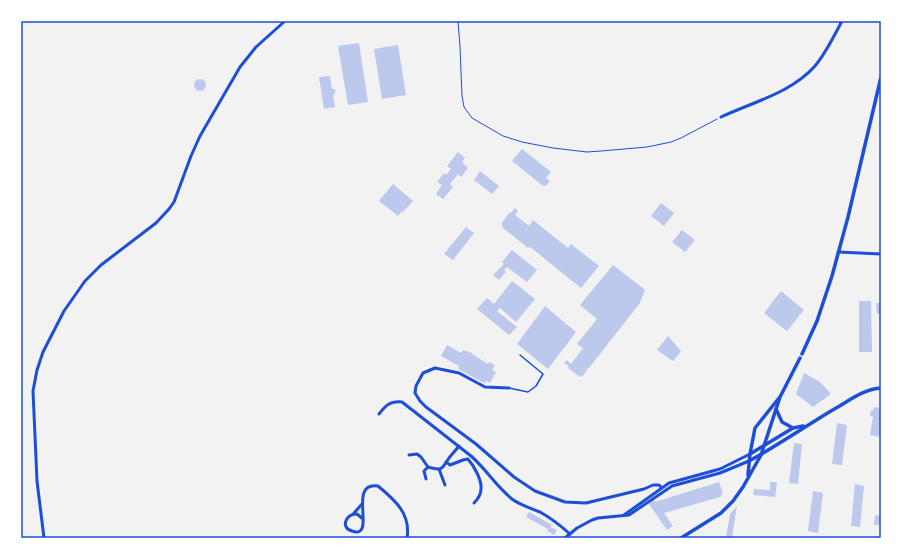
<svg xmlns="http://www.w3.org/2000/svg" width="902" height="559" font-family="Lato,sans-serif">
  <style>
    .building { fill: #bdc9ec }
    .lines { fill: none; stroke-linecap: round; stroke-linejoin: round }
    .path { stroke: #1d4ed8; stroke-width: 1 }
    .service { stroke: #1d4ed8; stroke-width: 1.5 }
    .minor { stroke: #1d4ed8; stroke-width: 3 }
    .tertiary { stroke: #1d4ed8; stroke-width: 3.5 }
    .neatline { fill: none; stroke: #1d4ed8; stroke-width: 1.5 }
  </style>
  <rect width="100%" height="100%" fill="#f2f2f2"/>
  <!-- building -->
  <g class="building">
    <path d="M359,43l9,59 -20,3 -10,-59z"/>
    <path d="M398,45l8,50 -24,4 -8,-50z"/>
    <path d="M330,76l2,13h3v5h-2l2,13 -11,2 -5,-32z"/>
    <circle cx="200" cy="85" r="6"/>
    <path d="M522,149l29,23 -5,6 4,3 -4,5 -2,-1 -1,1 -31,-25z"/>
    <path d="M458,152l7,6 -3,4 6,6 -7,9 -3,-3 -8,10 3,3 -10,12 -7,-5 6,-9 -5,-3 7,-9 2,2 5,-6 -4,-3z"/>
    <path d="M480,171l19,15 -7,8 -18,-14z"/>
    <path d="M393,184l20,17 -10,11 -1,-1 -4,5 -19,-15z"/>
    <path d="M661,203l13,10 -10,13 -13,-10z"/>
    <path d="M515,208l3,3 -3,4 14,11 4,-6 35,28 3,-4 28,22 -18,22 -51,-41 -2,1 -26,-21 1,-1 -2,-2 9,-12 1,1z"/>
    <path d="M466,227l8,6 -21,27 -9,-6z"/>
    <path d="M682,230l13,10 -10,12 -13,-10z"/>
    <path d="M512,250l25,20 -10,12 -20,-15 -3,3 2,2 -7,8 -6,-5 11,-11 -2,-2z"/>
    <path d="M613,265l32,25 -5,13 -51,65h-1l-5,8 -2,-1 -1,2 -12,-9 1,-2 -5,-3 3,-3 4,4 12,-16 -6,-4 20,-25 -17,-14z"/>
    <path d="M512,281l23,18 -19,23 -16,-14 -3,3 20,16 -8,8 -32,-26 10,-11 7,6z"/>
    <path d="M781,291l23,19 -17,21 -23,-18z"/>
    <path d="M859,301h12l1,51h-13z"/>
    <path d="M876,303h5v11h-4z"/>
    <path d="M545,306l31,26 -28,37 -31,-25z"/>
    <path d="M668,336l13,15 -8,10 -16,-11z"/>
    <path d="M447,345l14,8 2,-3 9,3v1l16,10 1,-2 6,3 -3,5 4,2 -6,11 -4,-2 -1,2 -3,-1 -24,-13 1,-3 -18,-10z"/>
    <path d="M804,373l16,9 11,12 -18,13 -17,-13z"/>
    <path d="M874,407l7,1v29l-11,-2 3,-18 -3,-1 1,-6 2,1z"/>
    <path d="M837,423l10,2 -5,40 -10,-1z"/>
    <path d="M794,443l8,1 -4,40 -9,-1z"/>
    <path d="M719,482l4,11 -3,4 -56,16 9,13 -6,4 -18,-26 5,-5 1,3z"/>
    <path d="M770,482h7l-2,15 -22,-2 1,-6 16,1z"/>
    <path d="M855,484l9,2 -4,41 -9,-1z"/>
    <path d="M813,491l10,2 -5,40 -10,-2z"/>
    <path d="M737,506l-5,31 3,1h-9l4,-24z"/>
    <path d="M529,512l23,13 -2,2 7,3 -3,5 -7,-4 1,-2 -22,-12z"/>
    <path d="M875,515l5,1 -1,9h-5z"/>
  </g>
  <g class="lines">
    <!-- path -->
    <path class="path" d="M458,21l2,26 2,49 2,11 8,11 31,18 19,6 31,6 34,4 14,-1 46,-4 24,-5 10,-4 36,-19"/>
    <!-- service -->
    <path class="service" d="M509,388l19,4 8,-6 7,-12 -23,-19"/>
    <!-- minor -->
    <g class="minor">
      <path d="M721,117c32,-15 70,-24 94,-51 11,-13 19,-30 27,-45"/>
      <path d="M838,252l43,2"/>
      <path d="M509,388l-24,-1 -26,-14 -24,-5 -12,5 -7,13 -1,7 5,8 6,6 50,37 38,33 21,14 30,11 21,1 58,-14 9,-4h6l2,2"/>
      <path d="M379,414c7,-9 11,-13 23,-12l69,54c15,13 25,30 41,43 8,6 18,9 28,13 11,6 21,14 30,22"/>
      <path d="M409,455l8,-1 4,3 7,10c15,4 13,3 21,-9 3,-4 7,-8 10,-12"/>
      <path d="M446,462l4,3 13,-5 5,-1c6,7 14,21 13,30 0,6 -3,10 -7,14"/>
      <path d="M439,469l6,16"/>
      <path d="M426,479l-2,-8 4,-4"/>
      <path d="M354,513l8,-9"/>
      <path d="M624,515l45,-32 51,-14 30,-15"/>
      <path d="M363,519l-6,-5c-11,-1 -17,14 -5,17 26,9 -6,-50 26,-45 17,14 33,28 29,52"/>
      <path d="M44,538l-7,-57 -4,-90 4,-21 6,-18 21,-41 21,-30 16,-16 55,-42 13,-14 5,-7 17,-46 9,-20 40,-69 16,-20 29,-26"/>
      <path d="M565,538l12,-10 15,-8 6,-2 31,-3 43,-29 48,-13 29,-12"/>
    </g>
    <!-- tertiary -->
    <g class="tertiary">
      <path d="M802,354l15,-33 15,-45 16,-59 33,-140"/>
      <path d="M776,409l6,13 11,6"/>
      <path d="M750,454l43,-26 10,-2"/>
      <path d="M749,461c30,-16 58,-36 87,-53 14,-8 28,-19 45,-20"/>
      <path d="M748,475l2,-21 5,-26 24,-30"/>
      <path d="M681,538l40,-25 12,-12 10,-14 18,-32 19,-58 20,-39"/>
    </g>
  </g>
  <!-- border -->
  <rect width="902" height="559" fill="none" stroke="#ffffff" stroke-width="44"/>
  <rect x="22" y="22" width="858" height="515" class="neatline"/>
</svg>
